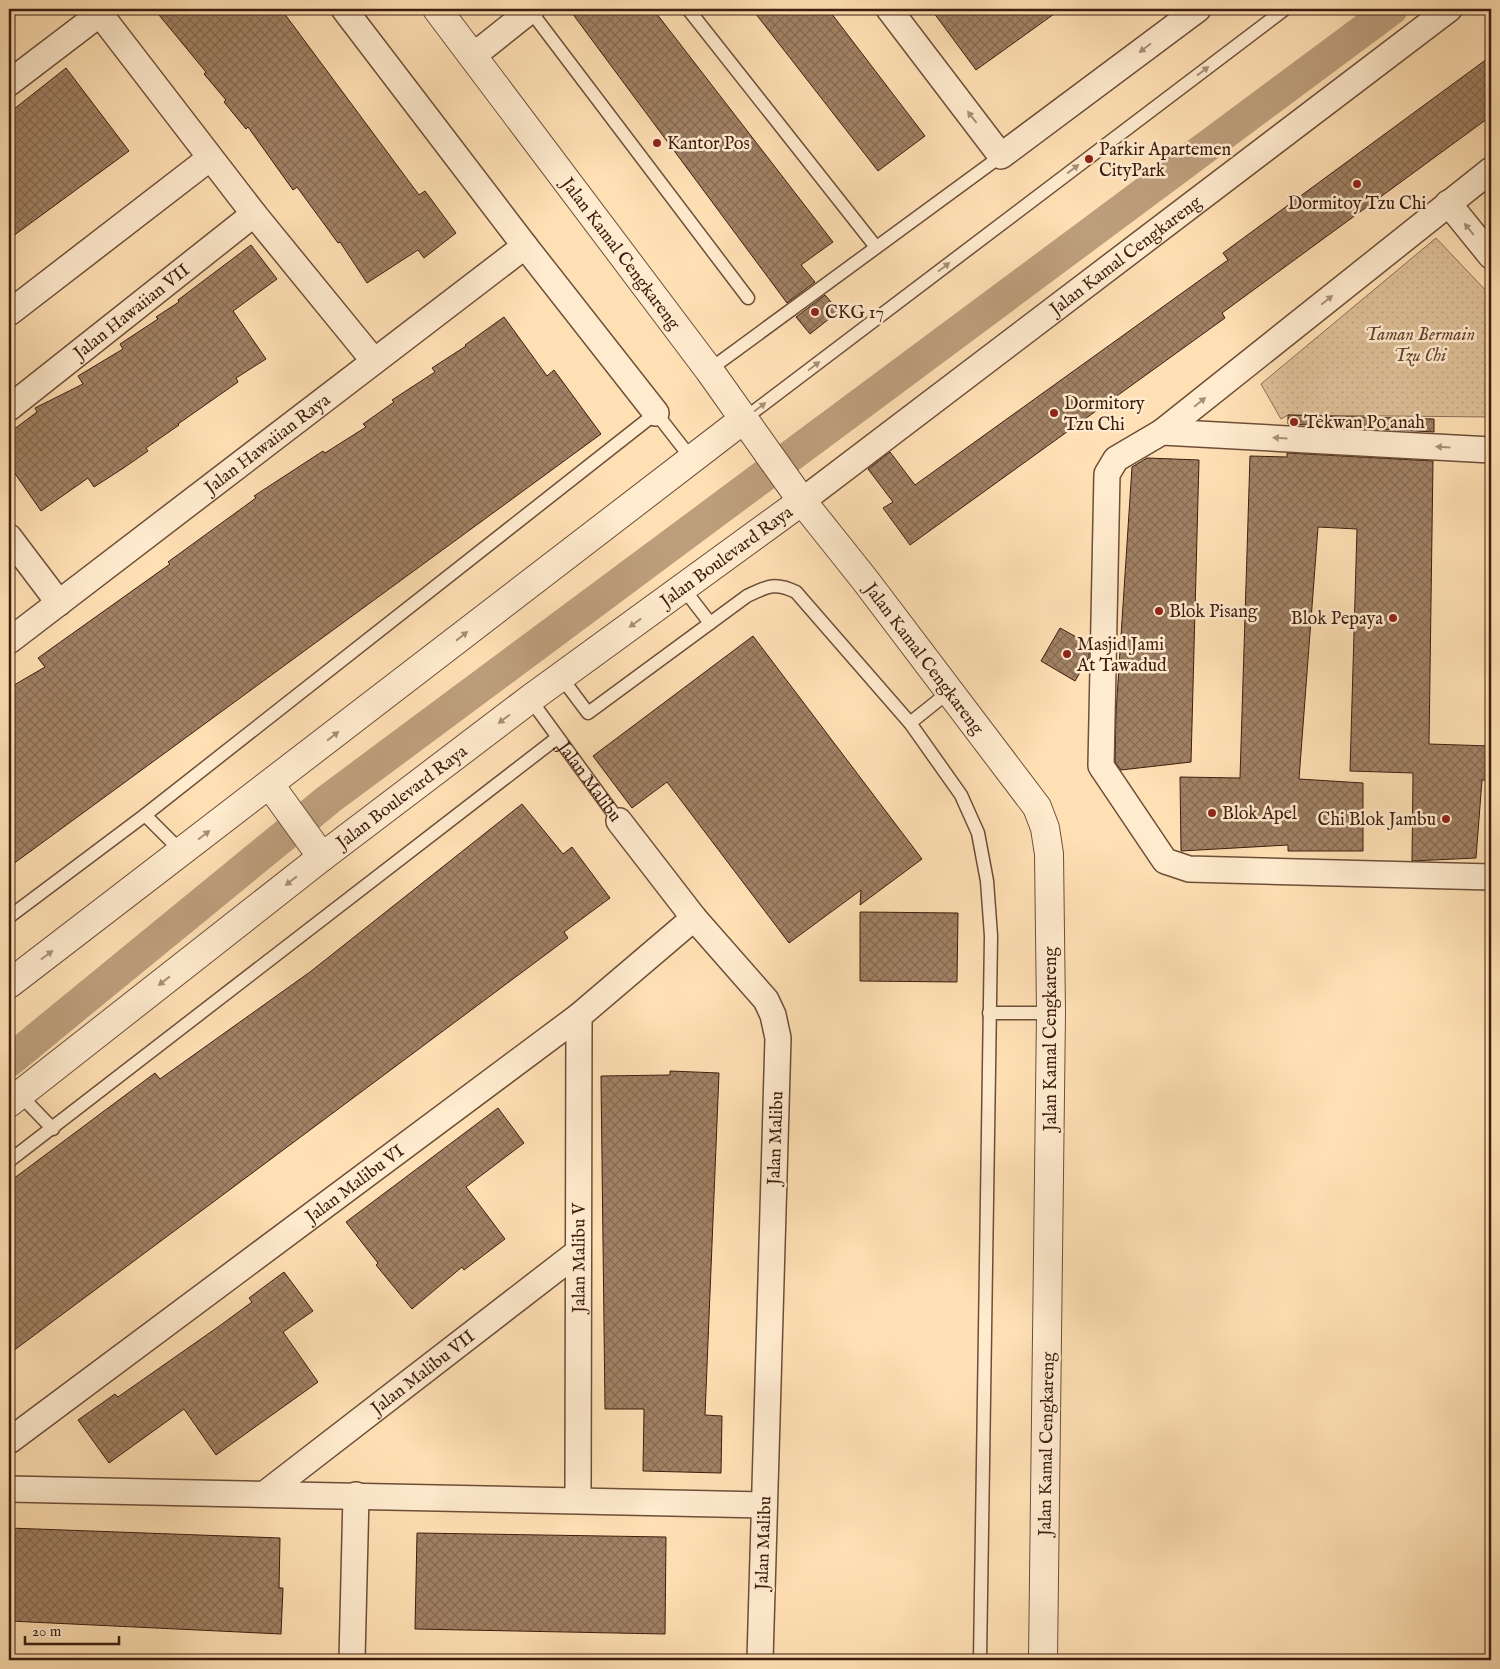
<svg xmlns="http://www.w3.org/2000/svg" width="1500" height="1669" font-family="'IM FELL English',serif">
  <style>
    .grass { fill: url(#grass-dots); stroke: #8e6e54 }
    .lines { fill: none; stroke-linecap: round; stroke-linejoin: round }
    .canal { stroke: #bd9e7c; stroke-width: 32 }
    .building { fill: url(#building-cross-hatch); stroke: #3e1d0f }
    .service-casing { stroke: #6e4e38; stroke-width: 15 }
    .minor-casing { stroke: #6e4e38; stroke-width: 28 }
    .tertiary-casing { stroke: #6e4e38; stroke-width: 30 }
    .service { stroke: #ffebce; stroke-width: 12 }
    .minor { stroke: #ffebce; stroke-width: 25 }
    .tertiary { stroke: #ffebce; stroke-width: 28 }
    .oneway { fill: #a88e78 }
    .poi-dot { fill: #8f2418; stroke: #ffebce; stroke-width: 2 }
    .labels { text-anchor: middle; stroke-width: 5; stroke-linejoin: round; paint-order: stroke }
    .poi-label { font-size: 18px; fill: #3e1d0f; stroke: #ffebce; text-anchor: start }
    .street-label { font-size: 18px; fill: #3e1d0f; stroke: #ffebce }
    .park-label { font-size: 18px; font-style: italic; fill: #664631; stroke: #ffebce }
  </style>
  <defs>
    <pattern id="grass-dots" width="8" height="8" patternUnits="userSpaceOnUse" patternTransform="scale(1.25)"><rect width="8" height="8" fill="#debf98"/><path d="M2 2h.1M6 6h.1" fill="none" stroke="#c0a482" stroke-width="1.8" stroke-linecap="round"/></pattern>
    <pattern id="building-cross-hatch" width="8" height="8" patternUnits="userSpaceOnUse" patternTransform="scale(1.25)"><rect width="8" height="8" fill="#a28265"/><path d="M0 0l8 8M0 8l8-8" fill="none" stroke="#856a52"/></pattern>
  </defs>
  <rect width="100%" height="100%" fill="#ffe0b4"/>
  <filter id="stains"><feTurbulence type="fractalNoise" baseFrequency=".004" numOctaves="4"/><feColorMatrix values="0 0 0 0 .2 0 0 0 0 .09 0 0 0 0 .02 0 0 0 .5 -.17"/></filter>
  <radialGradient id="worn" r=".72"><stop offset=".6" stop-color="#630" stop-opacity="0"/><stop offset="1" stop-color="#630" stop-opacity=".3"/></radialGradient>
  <!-- grass -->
  <path class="grass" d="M1436,238l55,58v121l-203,-2 -7,4 -20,-35z"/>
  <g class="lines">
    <!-- canal -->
    <path class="canal" d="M9,1061l320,-262 1063,-790"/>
  </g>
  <!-- building -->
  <g class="building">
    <path d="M154,9h127l138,186 6,-4 31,42 -32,25 -6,-8 -51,33 -27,-41 -2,1 -41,-56 -4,3 -45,-63 -2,2 -22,-27 2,-2 -22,-26 2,-2z"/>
    <path d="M569,9h84l180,233 -32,23 14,17 -28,21z"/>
    <path d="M752,9h76l97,127 -47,35z"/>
    <path d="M931,9h130l-85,61z"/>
    <path d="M1491,56v60l-269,197 3,5 -315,227 -27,-37 10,-6 -25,-33 22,-17 25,33 313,-225 -5,-7z"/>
    <path d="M66,68l63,83 -120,88v-126z"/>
    <path d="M251,245l26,34 -44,32 33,48 -30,19 2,4 -60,42 1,1 -33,23 2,3 -26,18 -28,18 -6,-9 -47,33 -32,-46v-32l28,-21 -2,-4 48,-24 -5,-8 45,-27 -3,-5 38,-25 -2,-2 23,-15 -1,-2z"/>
    <path d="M825,295l14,16 -29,23 -14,-17z"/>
    <path d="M504,317l43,59 7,-6 47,64 -592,433v-179l36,-21 -7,-9 132,-94 -2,-2 88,-64 -2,-2 69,-45 2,2 41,-26 -3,-3 31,-22 -2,-2 43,-28 -3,-4 34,-22 -1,-1z"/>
    <path d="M1288,415l146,4v13l-146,-8z"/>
    <path d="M1287,453l146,8 -4,283 62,2v34h-9l-6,78 -64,3 1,-88 -63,-2 7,-242 -39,-2 -19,252 64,4v68h-75v-6l-107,6 -1,-74 60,1 10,-322 37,1z"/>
    <path d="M1147,458l52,2 -8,302 -70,8 -6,-8 1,-49 16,-246z"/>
    <path d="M1060,628l29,16v13l-14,24 -34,-20z"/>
    <path d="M753,636l169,223 -62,46 1,-15 -72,53 -122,-161 -35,26 -39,-52z"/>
    <path d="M522,804l41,50 9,-7 38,51 -46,34 4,6 -559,416v-172l146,-109 5,6 150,-107z"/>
    <path d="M860,912l98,1 -1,69 -97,-1z"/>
    <path d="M670,1071l49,2 -14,342 17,1 -1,57 -78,-2 1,-62h-39l-4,-333 69,-1z"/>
    <path d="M498,1108l26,35 -58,44 39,52 -41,31 -2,-3 -50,42 -36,-44 2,-2 -32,-41z"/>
    <path d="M284,1272l29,39 -30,21 35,50 -102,73 -32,-46 -75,54 -31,-43 37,-26 3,3 100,-70 34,-25 -3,-4z"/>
    <path d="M9,1528l271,10 -1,50h4l-2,46 -272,-13z"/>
    <path d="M417,1533l249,4 -1,97 -250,-5z"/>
  </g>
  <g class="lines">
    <!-- service casing -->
    <g class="service-casing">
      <g id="service">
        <path d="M529,9l219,289"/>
        <path d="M688,9l188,238"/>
        <path d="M709,370l292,-214"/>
        <path d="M744,419l541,-410"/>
        <path d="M683,588l27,35"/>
        <path d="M561,677l27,36 159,-117c21,-10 28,-14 49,-4l114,131 51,72 17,38 9,48 4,55 -11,724"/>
        <path id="s1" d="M530,699l89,122"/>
        <path d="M910,723l40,-32"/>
        <path d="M145,815l37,37"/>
        <path d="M9,917l136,-102 511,-402 35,45"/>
        <path d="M989,1013h62"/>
        <path d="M20,1095l33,34"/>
        <path d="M9,1161l548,-423"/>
      </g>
    </g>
    <!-- minor casing -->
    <g class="minor-casing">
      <g id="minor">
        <path d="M344,9l181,237 131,167"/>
        <path d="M889,9l112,147 197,-147"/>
        <path d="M100,14l154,200 120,147"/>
        <path d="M473,56l59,-47"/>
        <path d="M9,83l97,-74"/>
        <path d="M1491,170l-329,262 -46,27 -9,15 -6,292 64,95 24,8 302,8"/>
        <path d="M1448,203l43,53"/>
        <path d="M9,313l201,-155"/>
        <path id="s2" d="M9,408l245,-194"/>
        <path d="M1162,432l329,18"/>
        <path id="s3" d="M802,501l647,-492"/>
        <path d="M9,537l50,66"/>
        <path id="s4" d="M9,641l516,-395"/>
        <path d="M619,821l75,97 72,82 7,15 5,23 -18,622"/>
        <path id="s5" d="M9,1441l570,-425 115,-98"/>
        <path d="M9,1489l755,16"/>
        <path id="s6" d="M266,1493l312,-241"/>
        <path id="s7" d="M578,1500l1,-484"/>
        <path d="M352,1660l4,-165"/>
      </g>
    </g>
    <!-- tertiary casing -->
    <g class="tertiary-casing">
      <g id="tertiary">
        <path id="s8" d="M437,9l272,361 93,131 63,79 172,227 8,21 4,26 2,159 -8,647"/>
        <path d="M270,785l52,72"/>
        <path d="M9,984l735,-565"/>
        <path id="s9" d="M9,1103l313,-246 208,-158 272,-198"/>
      </g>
    </g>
    <!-- service -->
    <use href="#service" class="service"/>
    <!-- minor -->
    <use href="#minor" class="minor"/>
    <!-- tertiary -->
    <use href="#tertiary" class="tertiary"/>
  </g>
  <!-- one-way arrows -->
  <defs><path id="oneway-solid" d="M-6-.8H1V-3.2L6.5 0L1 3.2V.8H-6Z" transform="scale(1.25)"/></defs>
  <g class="oneway">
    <use href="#oneway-solid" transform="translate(1145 48) rotate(143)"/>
    <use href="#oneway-solid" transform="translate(1203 71) rotate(-37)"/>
    <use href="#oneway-solid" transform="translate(972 117) rotate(-128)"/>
    <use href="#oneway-solid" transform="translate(1073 169) rotate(-37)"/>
    <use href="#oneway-solid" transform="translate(1469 229) rotate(-129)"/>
    <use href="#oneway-solid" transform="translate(944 267) rotate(-37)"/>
    <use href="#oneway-solid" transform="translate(1327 300) rotate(-39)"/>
    <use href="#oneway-solid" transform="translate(814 366) rotate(-37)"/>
    <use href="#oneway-solid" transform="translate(1200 402) rotate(-39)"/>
    <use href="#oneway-solid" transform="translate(760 407) rotate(-37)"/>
    <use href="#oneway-solid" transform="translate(1280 438) rotate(-176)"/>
    <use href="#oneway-solid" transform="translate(1443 447) rotate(-177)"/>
    <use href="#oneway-solid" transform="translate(635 623) rotate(144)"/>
    <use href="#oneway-solid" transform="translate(462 636) rotate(-38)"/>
    <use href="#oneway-solid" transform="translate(504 719) rotate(143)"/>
    <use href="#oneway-solid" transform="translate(333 736) rotate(-38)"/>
    <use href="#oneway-solid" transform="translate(204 835) rotate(-37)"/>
    <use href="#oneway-solid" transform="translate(291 881) rotate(142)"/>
    <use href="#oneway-solid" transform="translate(47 955) rotate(-37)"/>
    <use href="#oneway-solid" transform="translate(164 981) rotate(142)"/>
  </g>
  <!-- markers -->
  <g class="poi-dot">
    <circle cx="657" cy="143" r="5"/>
    <circle cx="1089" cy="159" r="5"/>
    <circle cx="1357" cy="184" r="5"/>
    <circle cx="815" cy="312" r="5"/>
    <circle cx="1054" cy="413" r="5"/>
    <circle cx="1294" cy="422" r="5"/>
    <circle cx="1159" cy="611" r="5"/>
    <circle cx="1393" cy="618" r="5"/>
    <circle cx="1067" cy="654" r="5"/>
    <circle cx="1212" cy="813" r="5"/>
    <circle cx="1446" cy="819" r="5"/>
  </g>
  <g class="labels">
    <!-- poi labels -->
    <g class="poi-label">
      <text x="667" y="149">Kantor Pos</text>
      <text x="1099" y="155">Parkir Apartemen<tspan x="1099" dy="21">CityPark</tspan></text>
      <text x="1357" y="209" text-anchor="middle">Dormitoy Tzu Chi</text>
      <text x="825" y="318">CKG 17</text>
      <text x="1064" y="409">Dormitory<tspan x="1064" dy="21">Tzu Chi</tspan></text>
      <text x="1304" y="428">Tekwan Po anah</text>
      <text x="1169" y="617">Blok Pisang</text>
      <text x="1383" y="624" text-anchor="end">Blok Pepaya</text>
      <text x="1077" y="650">Masjid Jami<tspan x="1077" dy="21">At Tawadud</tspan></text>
      <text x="1222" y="819">Blok Apel</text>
      <text x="1436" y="825" text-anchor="end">Chi Blok Jambu</text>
    </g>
    <!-- street labels -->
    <g class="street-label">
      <text dy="6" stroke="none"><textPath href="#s8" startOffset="306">Jalan Kamal Cengkareng</textPath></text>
      <text dy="6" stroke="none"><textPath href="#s3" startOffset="406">Jalan Kamal Cengkareng</textPath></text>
      <text dy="6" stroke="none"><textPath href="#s2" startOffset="156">Jalan Hawaiian VII</textPath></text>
      <text dy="6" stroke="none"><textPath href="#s4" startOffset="325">Jalan Hawaiian Raya</textPath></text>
      <text dy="6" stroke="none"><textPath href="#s9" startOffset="902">Jalan Boulevard Raya</textPath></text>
      <text dy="6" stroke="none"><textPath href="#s8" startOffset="812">Jalan Kamal Cengkareng</textPath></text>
      <text dy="6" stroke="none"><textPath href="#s1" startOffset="102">Jalan Malibu</textPath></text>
      <text dy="6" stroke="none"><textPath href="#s9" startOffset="498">Jalan Boulevard Raya</textPath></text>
      <text transform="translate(1050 1039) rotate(-90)" y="6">Jalan Kamal Cengkareng</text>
      <text transform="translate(775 1138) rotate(-88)" y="6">Jalan Malibu</text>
      <text dy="6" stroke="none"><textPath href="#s5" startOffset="431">Jalan Malibu VI</textPath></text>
      <text dy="6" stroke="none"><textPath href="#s7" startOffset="242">Jalan Malibu V</textPath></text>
      <text dy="6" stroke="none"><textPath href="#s6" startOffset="198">Jalan Malibu VII</textPath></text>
      <text transform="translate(1046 1444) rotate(-89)" y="6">Jalan Kamal Cengkareng</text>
      <text transform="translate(763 1543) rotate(-88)" y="6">Jalan Malibu</text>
    </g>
    <!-- park labels -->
    <g class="park-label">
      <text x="1420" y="340">Taman Bermain<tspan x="1420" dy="21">Tzu Chi</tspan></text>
    </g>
  </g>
  <!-- margin -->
  <rect width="1500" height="1669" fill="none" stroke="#ffe0b4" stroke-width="30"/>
  <rect x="10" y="10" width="1480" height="1649" fill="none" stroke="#3e1d0f" stroke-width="2.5"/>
  <rect x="15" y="15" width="1470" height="1639" fill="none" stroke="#3e1d0f"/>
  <!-- scale -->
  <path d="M25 1636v8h94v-8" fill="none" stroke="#3e1d0f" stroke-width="2.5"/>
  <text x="32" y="1636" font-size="15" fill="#3e1d0f" stroke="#ffebce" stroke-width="4" paint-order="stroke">20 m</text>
  <rect width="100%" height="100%" filter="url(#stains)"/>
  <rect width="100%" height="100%" fill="url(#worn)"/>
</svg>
